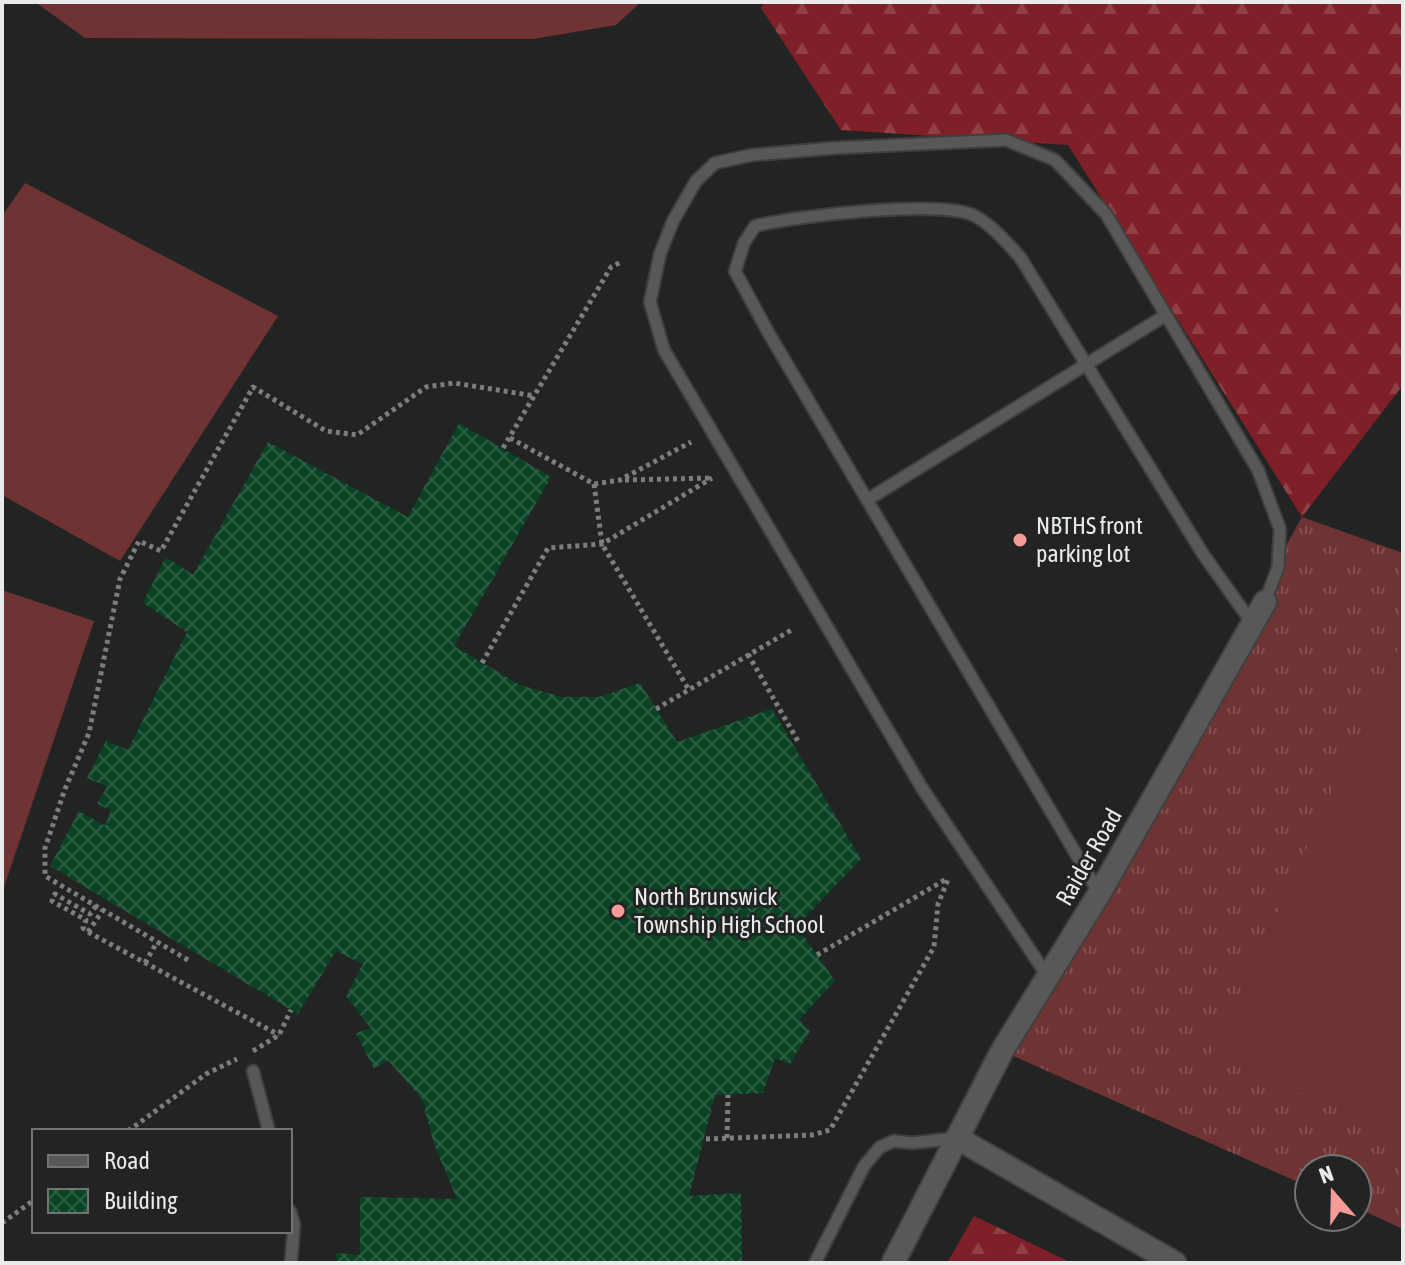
<svg xmlns="http://www.w3.org/2000/svg" width="1405" height="1265" font-family="'Asap Condensed',sans-serif">
  <style>
    .grass { fill: url(#grass-tufts) }
    .forest { fill: url(#forest-firs) }
    .pitch { fill: #6f3333 }
    .building { fill: url(#building-cross-hatch) }
    .lines { fill: none; stroke-linecap: round; stroke-linejoin: round }
    .service-casing { stroke: #3d403e; stroke-width: 15 }
    .minor-casing { stroke: #3d403e; stroke-width: 26 }
    .path { stroke: #7c7e7d; stroke-width: 5; stroke-dasharray: 4 4; stroke-linecap: butt }
    .service { stroke: #595757; stroke-width: 11 }
    .minor { stroke: #595757; stroke-width: 22 }
    .poi-dot { fill: #f59b99; stroke: #212422; stroke-width: 3 }
    .labels { text-anchor: middle; stroke-width: 6; stroke-linejoin: round; paint-order: stroke }
    .poi-label { font-size: 24px; fill: #e9ebea; stroke: #212422; text-anchor: start }
    .street-label { font-size: 24px; fill: #e9ebea; stroke: #212422 }
  </style>
  <defs>
    <pattern id="grass-tufts" width="24" height="20" patternUnits="userSpaceOnUse" patternTransform="scale(2)"><rect width="24" height="20" fill="#6f3333"/><path d="M3 7l-1-3M5 7V3M7 7l1-3M15 17l-1-3M17 17v-4M19 17l1-3" fill="none" stroke="#845151"/></pattern>
    <pattern id="forest-firs" width="22" height="20" patternUnits="userSpaceOnUse" patternTransform="scale(2)"><rect width="22" height="20" fill="#7f1f27"/><path d="M5 1l3.5 6h-7zM16 11l3.5 6h-7z" fill="#914046"/></pattern>
    <pattern id="building-cross-hatch" width="8" height="8" patternUnits="userSpaceOnUse" patternTransform="scale(2)"><rect width="8" height="8" fill="#0a4324"/><path d="M0 0l8 8M0 8l8-8" fill="none" stroke="#2e5e44"/></pattern>
  </defs>
  <rect width="100%" height="100%" fill="#212422"/>
  <!-- grass -->
  <path class="grass" d="M1302,517l101,36v676l-46,-21v-39h-48v18l-307,-136z"/>
  <!-- forest -->
  <g class="forest">
    <path d="M764,2h639v383l-101,132 -234,-372 -227,-15 -80,-122z"/>
    <path d="M974,1216l98,47h-125z"/>
  </g>
  <!-- pitch -->
  <g class="pitch">
    <path d="M35,2h606l-25,23 -83,14 -448,-1z"/>
    <path d="M25,183l253,133 -158,245 -118,-66v-279z"/>
    <path d="M2,590l92,31 -92,272z"/>
    <path d="M1403,638v498l-191,-81z"/>
  </g>
  <!-- building -->
  <path class="building" d="M459,423l92,54 -97,169 66,39 42,12h37l41,-14 37,59 95,-33 89,150 -64,67 38,55 -36,39 11,11 -20,33 -15,-6 -12,35 -48,2 -26,101 52,-3 1,70h-405l-1,-10 24,2v-58l97,2 -23,-55 -12,-45 -34,-39 -14,9 -18,-36 15,-5 -25,-32 17,-32 -27,-13 -38,63 -248,-148 29,-55 26,15 6,-16 -14,-6 10,-17 -20,-9 19,-37 22,9 59,-118 -44,-29 23,-46 27,18 75,-133 140,75z"/>
  <g class="lines">
    <!-- service casing -->
    <g class="service-casing">
      <g id="service">
        <path d="M867,500l299,-185"/>
        <path d="M1099,893l-331,-561 -33,-61 9,-28 11,-17c38,-10 188,-27 220,-10 18,10 31,26 45,41l183,297 49,69"/>
        <path d="M1048,977l-126,-189 -258,-438 -14,-48 10,-48 13,-33 23,-40 19,-18 37,-8 82,-7 172,-8 49,20 51,54 152,256 22,59 -2,38 -13,35"/>
        <path d="M253,1071l16,60"/>
        <path d="M290,1211l4,14 -3,38"/>
        <path d="M815,1263l49,-97 16,-19 14,-6 18,2 45,-5"/>
      </g>
    </g>
    <!-- minor casing -->
    <g class="minor-casing">
      <g id="minor">
        <path d="M957,1138l218,125"/>
        <path d="M893,1263l109,-212 97,-157 166,-292"/>
      </g>
    </g>
    <!-- path -->
    <g class="path">
      <path d="M510,438l84,46 26,-4 71,-38"/>
      <path d="M503,448l108,-181 10,-5"/>
      <path d="M625,480l86,-2"/>
      <path d="M594,484l8,60 87,146"/>
      <path d="M748,654l51,89"/>
      <path d="M482,663l66,-115 54,-4 110,-66"/>
      <path d="M656,709l137,-80"/>
      <path d="M96,906l-6,8 -35,-20 -3,7 34,19 -3,8 5,4 191,103"/>
      <path d="M88,932l15,-22"/>
      <path d="M817,955l131,-77"/>
      <path d="M188,960l-143,-84v-28l20,-59 24,-56 31,-154 19,-38 22,10 92,-164 73,44 31,4 69,-48 28,-4 81,13"/>
      <path d="M145,963l12,-21"/>
      <path d="M253,1051l26,-16 12,-25"/>
      <path d="M128,1131l78,-57 31,-15"/>
      <path d="M727,1138l1,-43"/>
      <path d="M706,1139l106,-4 18,-5 104,-183 4,-43 11,-27"/>
      <path d="M2,1223l32,-23"/>
    </g>
    <!-- service -->
    <use href="#service" class="service"/>
    <!-- minor -->
    <use href="#minor" class="minor"/>
  </g>
  <!-- markers -->
  <g class="poi-dot">
    <circle cx="1020" cy="540" r="8"/>
    <circle cx="618" cy="911" r="8"/>
  </g>
  <g class="labels">
    <!-- poi labels -->
    <g class="poi-label">
      <text x="1036" y="534">NBTHS front<tspan x="1036" dy="28">parking lot</tspan></text>
      <text x="634" y="905">North Brunswick<tspan x="634" dy="28">Township High School</tspan></text>
    </g>
    <!-- street labels -->
    <g class="street-label">
      <text transform="translate(1089 857) rotate(-60)" y="8">Raider Road</text>
    </g>
  </g>
  <!-- border -->
  <rect width="1405" height="1265" fill="none" stroke="#e9ebea" stroke-width="8"/>
  <!-- legend -->
  <rect x="32" y="1129" width="260" height="104" fill="#212422" stroke="#717472" stroke-width="2"/>
  <rect x="48" y="1155" width="40" height="12" fill="#595757" stroke="#717472" stroke-width="2"/>
  <text x="104" y="1169" font-size="24" fill="#e9ebea">Road</text>
  <rect x="48" y="1189" width="40" height="24" fill="url(#building-cross-hatch)" stroke="#717472" stroke-width="2"/>
  <text x="104" y="1209" font-size="24" fill="#e9ebea">Building</text>
  <!-- north arrow -->
  <g transform="translate(1333 1193) rotate(340)"><circle r="38" fill="#212422" stroke="#717472" stroke-width="2"/>
  <path d="M0-6L14 30L0 20L-14 30Z" fill="#f59b99"/>
  <text y="-12" font-size="22" font-weight="bold" text-anchor="middle" fill="#e9ebea">N</text>
  </g>
</svg>
